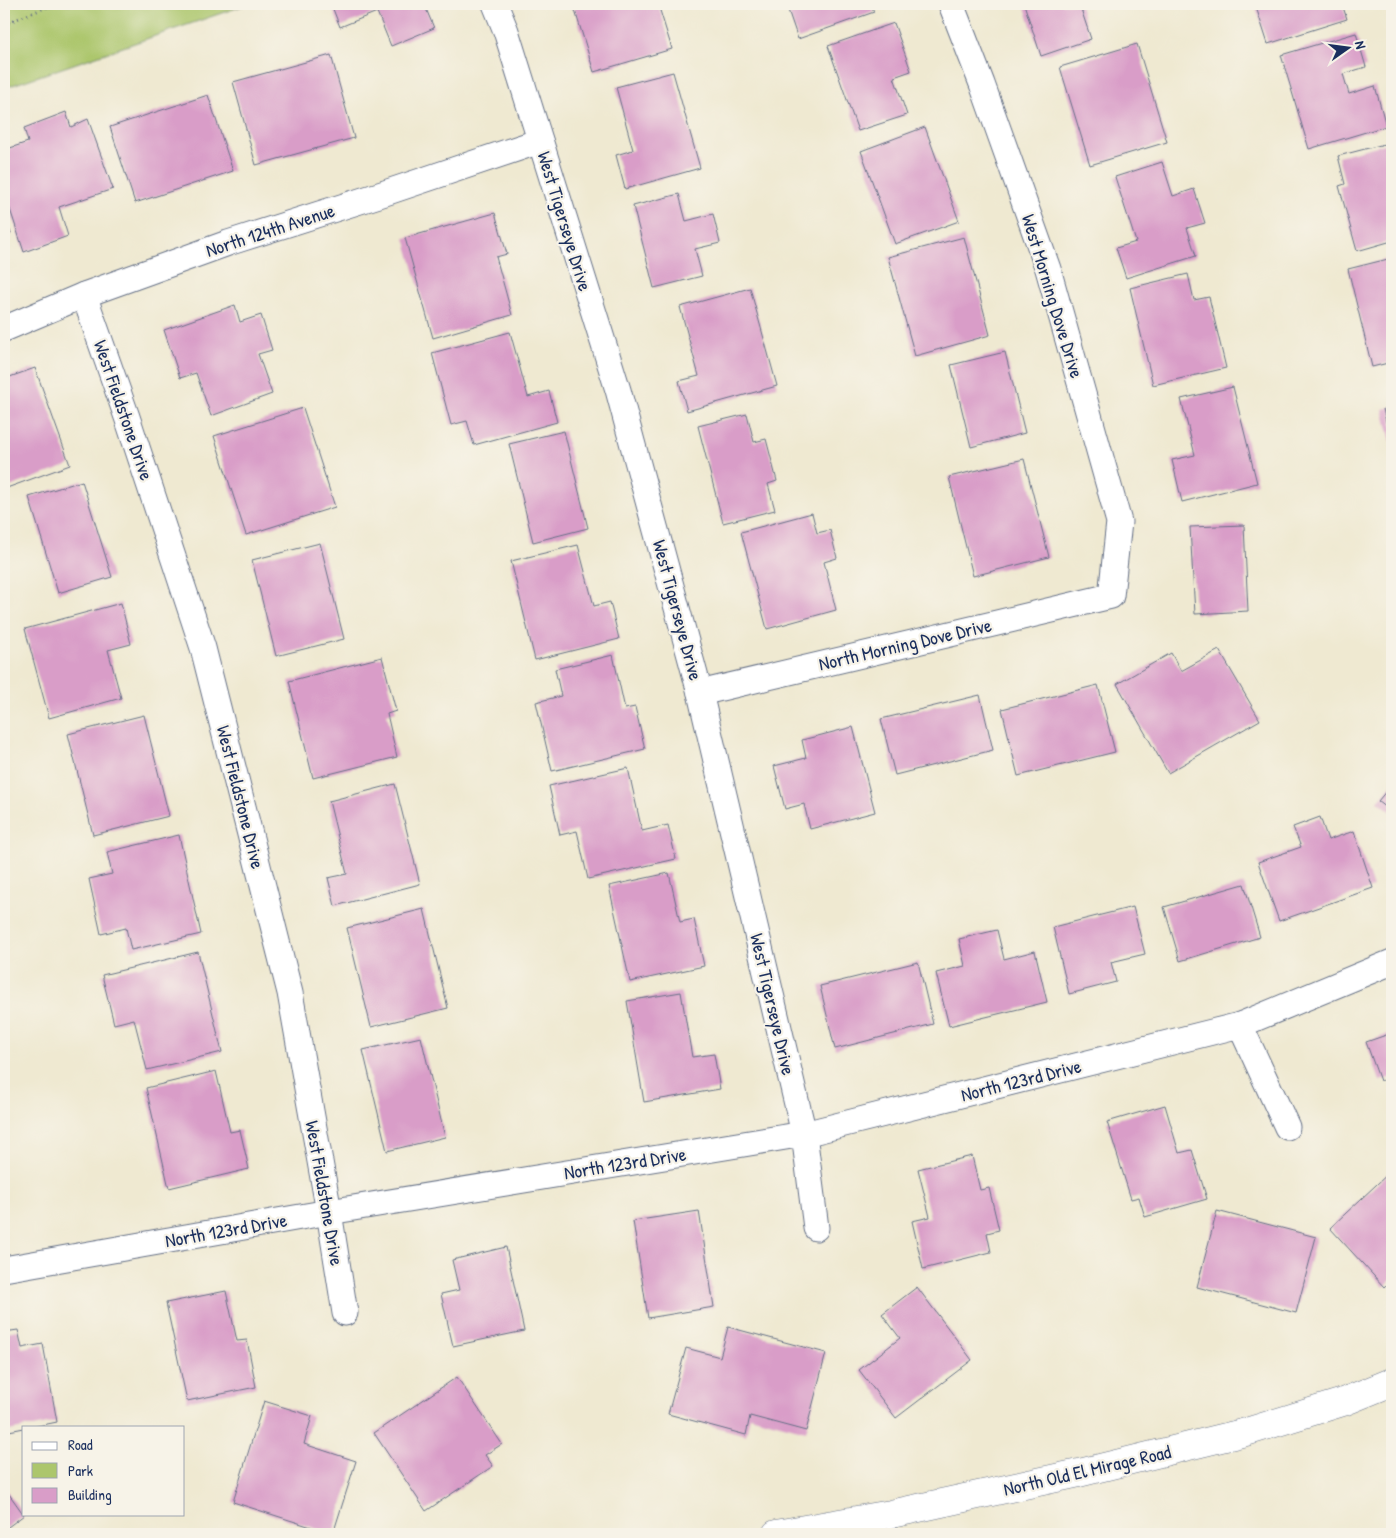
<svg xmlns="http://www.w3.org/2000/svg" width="1396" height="1538" font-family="'Patrick Hand',sans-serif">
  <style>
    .green { fill: #acc66c; stroke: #647a65 }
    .building { fill: #d99dc8 }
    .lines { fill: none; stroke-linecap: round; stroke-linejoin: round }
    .minor-casing { stroke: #657086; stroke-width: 27 }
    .tertiary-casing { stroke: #657086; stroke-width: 29 }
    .path { stroke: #657086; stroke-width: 3; stroke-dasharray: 1 4; stroke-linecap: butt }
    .minor { stroke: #fff; stroke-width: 25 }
    .tertiary { stroke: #fff; stroke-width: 28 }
    .labels { text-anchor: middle; stroke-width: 4.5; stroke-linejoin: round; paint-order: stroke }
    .street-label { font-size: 19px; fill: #1b2f5e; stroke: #f7f3e8 }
  </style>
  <rect width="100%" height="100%" fill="#f7f3e8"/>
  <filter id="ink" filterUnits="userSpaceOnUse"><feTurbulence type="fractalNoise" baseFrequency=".02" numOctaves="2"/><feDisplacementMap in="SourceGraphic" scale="10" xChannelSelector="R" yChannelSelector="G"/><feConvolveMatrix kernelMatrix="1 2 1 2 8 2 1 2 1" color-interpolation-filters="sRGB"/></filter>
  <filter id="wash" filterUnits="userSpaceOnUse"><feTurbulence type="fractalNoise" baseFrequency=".0096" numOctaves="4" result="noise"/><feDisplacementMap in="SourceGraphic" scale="20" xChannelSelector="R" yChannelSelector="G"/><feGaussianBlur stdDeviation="1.12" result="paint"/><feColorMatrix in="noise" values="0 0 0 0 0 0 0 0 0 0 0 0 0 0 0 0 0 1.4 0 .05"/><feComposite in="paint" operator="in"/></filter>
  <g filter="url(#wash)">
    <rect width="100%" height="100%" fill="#efe9d1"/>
    <!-- green -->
    <path class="green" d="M4,4h244l-244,84z"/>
    <g id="blocks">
      <!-- building -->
      <g class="building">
        <path d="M331,4h93l10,24 -43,18 -14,-34 -37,15z"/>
        <path d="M573,4h85l14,45 -78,23z"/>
        <path d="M786,4h85l3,8 -76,27z"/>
        <path d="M1024,4h60l-4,2 11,33 -50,17z"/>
        <path d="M1255,4h87l5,15 -79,25z"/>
        <path d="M894,23l17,48 -17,6 13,38 -49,16 -30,-85z"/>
        <path d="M1356,33l10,34 -23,7 6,20 26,-8 11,40 -77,23 -28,-94z"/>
        <path d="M1137,44l30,98 -77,23 -30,-98z"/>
        <path d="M331,55l23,83 -98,27 -23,-83z"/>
        <path d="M673,72l27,96 -75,21 -9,-34 17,-5 -17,-63z"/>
        <path d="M208,95l25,76 -98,32 -25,-76z"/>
        <path d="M66,112l5,15 17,-8 25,70 -54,18 9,29 -44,16 -20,-61v-41l24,-8 -4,-14z"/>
        <path d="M925,127l34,94 -64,23 -34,-93z"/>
        <path d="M1392,142v99l-35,10 -18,-65 6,-2 -7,-28z"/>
        <path d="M1162,162l11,34 21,-7 11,34 -18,5 9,28 -70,22 -10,-30 20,-6 -21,-65z"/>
        <path d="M679,194l7,27 27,-7 7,29 -25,6 7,27 -48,12 -21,-82z"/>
        <path d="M4,213l7,21 -7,2z"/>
        <path d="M495,213l12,41 -11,3 16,58 -79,23 -28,-100z"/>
        <path d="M964,237l26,98 -75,21 -27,-99z"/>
        <path d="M1392,258v104l-20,5 -24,-98z"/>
        <path d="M1188,274l6,26 15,-3 17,71 -73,17 -23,-97z"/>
        <path d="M750,288l27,98 -90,25 -8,-30 20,-5 -19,-69z"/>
        <path d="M235,305l5,17 21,-7 11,35 -14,4 14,40 -61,22 -15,-43 -16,5 -16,-48z"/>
        <path d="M510,332l18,65 21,-6 8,31 -83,23 -7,-24 -16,4 -19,-72z"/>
        <path d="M1005,352l20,81 -54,14 -20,-82z"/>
        <path d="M35,368l35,97 -66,24v-110z"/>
        <path d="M1233,387l24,96 -75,19 -10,-42 23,-5 -14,-56z"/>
        <path d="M1392,407v38l-9,-36z"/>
        <path d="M303,408l32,99 -89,28 -32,-99z"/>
        <path d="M747,414l7,28 12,-3 11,42 -9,3 7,26 -52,13 -25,-97z"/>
        <path d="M564,431l24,97 -55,14 -24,-98z"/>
        <path d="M1024,459l25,98 -76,19 -24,-99z"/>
        <path d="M82,481l30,96 -54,16 -29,-96z"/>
        <path d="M812,513l5,20 13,-3 7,28 -13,4 12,48 -69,19 -26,-97z"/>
        <path d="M1244,525l4,86 -53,3 -5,-87z"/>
        <path d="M320,543l24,96 -68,17 -24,-96z"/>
        <path d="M578,545l16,61 16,-4 9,37 -84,21 -24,-99z"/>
        <path d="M121,603l10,41 -23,6 13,48 -72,20 -24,-89z"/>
        <path d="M1219,650l41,70 -92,53 -51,-89 54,-31 10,18z"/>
        <path d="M613,655l12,54 10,-2 10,42 -93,22 -16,-69 25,-6 -6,-27z"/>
        <path d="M382,657l14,54 -9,3 10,43 -84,21 -24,-97z"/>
        <path d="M1098,685l17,67 -97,24 -16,-67z"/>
        <path d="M980,695l13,55 -98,25 -14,-56z"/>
        <path d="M144,715l25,101 -76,19 -25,-101z"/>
        <path d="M853,727l22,85 -65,17 -6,-25 -19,5 -11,-43 32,-8 -4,-18z"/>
        <path d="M628,768l14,63 26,-6 8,34 -88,20 -11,-48 -17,4 -11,-49z"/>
        <path d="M395,784l25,100 -85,22 -7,-28 19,-4 -18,-73z"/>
        <path d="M1392,784v28l-14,-11z"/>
        <path d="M1320,817l8,23 26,-9 19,57 -94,33 -21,-59 43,-15 -8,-20z"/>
        <path d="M179,835l22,99 -70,16 -5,-22 -25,6 -12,-55 23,-5 -5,-22z"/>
        <path d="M669,873l11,49 14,-3 10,47 -74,16 -21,-96z"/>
        <path d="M1244,884l16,53 -80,24 -16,-54z"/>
        <path d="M1133,907l12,47 -34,8 5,20 -47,12 -16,-67z"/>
        <path d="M424,909l24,99 -77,19 -24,-99z"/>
        <path d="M997,930l7,29 31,-8 12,51 -98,24 -13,-53 29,-7 -6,-27z"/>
        <path d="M198,952l24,100 -75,18 -13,-51 -20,5 -12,-49z"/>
        <path d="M918,962l15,62 -98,25 -15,-63z"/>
        <path d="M681,992l11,65 22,-3 6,35 -76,13 -17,-101z"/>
        <path d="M1392,1033v44l-12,4 -14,-39z"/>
        <path d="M421,1037l24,100 -58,14 -24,-101z"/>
        <path d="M216,1071l14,61 10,-2 9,39 -80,19 -23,-100z"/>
        <path d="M1165,1105l14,48 13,-3 15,49 -62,18 -6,-20 -8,2 -24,-77z"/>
        <path d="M972,1156l8,34 9,-2 10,42 -12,3 4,19 -68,17 -11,-48 18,-4 -12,-48z"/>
        <path d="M1392,1170v109l-8,8 -54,-59z"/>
        <path d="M699,1211l15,96 -66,11 -15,-97z"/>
        <path d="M1217,1211l99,26 -20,76 -99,-26z"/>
        <path d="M506,1247l18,84 -71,15 -12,-52 18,-4 -7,-30z"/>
        <path d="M917,1287l55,73 -76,58 -37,-48 41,-32 -18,-24z"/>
        <path d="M226,1291l11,50 10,-1 9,47 -69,14 -21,-98z"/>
        <path d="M728,1327l98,26 -20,78 -56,-15 -4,19 -78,-21 18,-66 34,9z"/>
        <path d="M18,1330l4,18 21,-4 14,78 -24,5h-9v1l-20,4v-100z"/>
        <path d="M457,1377l45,67 -17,11 8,11 -67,45 -52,-78z"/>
        <path d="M264,1401l48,15 -8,28 52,17 -23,73 -100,-32z"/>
        <path d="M4,1487l20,28 -20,15z"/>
      </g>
    </g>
  </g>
  <g filter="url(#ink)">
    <use href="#blocks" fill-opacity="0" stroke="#657086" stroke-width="1"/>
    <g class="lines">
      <!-- minor casing -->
      <g class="minor-casing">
        <g id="minor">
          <path d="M495,4l11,27 112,359 82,303 104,441 12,94"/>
          <path d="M84,295l43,122 76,231 87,345 39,219 16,101"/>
          <path d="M4,329l80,-34 144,-52 154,-49 158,-53"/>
          <path d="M700,693l411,-97 8,-74 -71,-253 -66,-185 -31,-80"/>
          <path d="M1240,1025l47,102"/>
          <path d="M4,1269l325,-57 475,-78 436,-109 152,-63"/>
        </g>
      </g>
      <!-- tertiary casing -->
      <g class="tertiary-casing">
        <path id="tertiary" d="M776,1534l115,-20 188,-41 167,-41 97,-30 49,-20"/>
      </g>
      <!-- path -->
      <path class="path" d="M4,24l51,-20"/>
      <!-- minor -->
      <use href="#minor" class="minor"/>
      <!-- tertiary -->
      <use href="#tertiary" class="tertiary"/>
    </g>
  </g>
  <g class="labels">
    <!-- street labels -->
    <g class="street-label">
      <text transform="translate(565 221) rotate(73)" y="7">West Tigerseye Drive</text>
      <text transform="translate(270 230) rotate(-18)" y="7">North 124th Avenue</text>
      <text transform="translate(1053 296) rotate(73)" y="7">West Morning Dove Drive</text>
      <text transform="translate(124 410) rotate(71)" y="7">West Fieldstone Drive</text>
      <text transform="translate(678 610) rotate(75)" y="7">West Tigerseye Drive</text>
      <text transform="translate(905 644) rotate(-13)" y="7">North Morning Dove Drive</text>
      <text transform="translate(241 797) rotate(76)" y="7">West Fieldstone Drive</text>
      <text transform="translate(773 1004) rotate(77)" y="7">West Tigerseye Drive</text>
      <text transform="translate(1021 1080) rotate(-14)" y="7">North 123rd Drive</text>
      <text transform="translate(625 1163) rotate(-9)" y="7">North 123rd Drive</text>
      <text transform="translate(325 1193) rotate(80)" y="7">West Fieldstone Drive</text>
      <text transform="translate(226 1230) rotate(-10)" y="7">North 123rd Drive</text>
      <text transform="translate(1087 1470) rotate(-13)" y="7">North Old El Mirage Road</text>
    </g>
  </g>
  <!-- margin -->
  <rect width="1396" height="1538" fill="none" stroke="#f7f3e8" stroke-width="20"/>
  <!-- legend -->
  <rect x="22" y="1426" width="162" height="90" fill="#f7f3e8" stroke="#9fa5b1"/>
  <rect x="32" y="1442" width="25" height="8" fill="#ffffff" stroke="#9fa5b1"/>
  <text x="68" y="1450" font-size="15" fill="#1b2f5e">Road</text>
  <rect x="32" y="1463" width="25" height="15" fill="#acc66c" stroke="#9fa5b1"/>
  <text x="68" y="1476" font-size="15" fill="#1b2f5e">Park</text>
  <rect x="32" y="1488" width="25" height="15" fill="#d99dc8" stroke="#9fa5b1"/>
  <text x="68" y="1500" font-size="15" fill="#1b2f5e">Building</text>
  <!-- north arrow -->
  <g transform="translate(1348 48) rotate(76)" stroke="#f7f3e8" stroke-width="4" paint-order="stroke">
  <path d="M0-4L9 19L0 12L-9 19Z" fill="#1b2f5e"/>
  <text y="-8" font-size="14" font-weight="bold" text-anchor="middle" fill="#1b2f5e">N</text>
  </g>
</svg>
